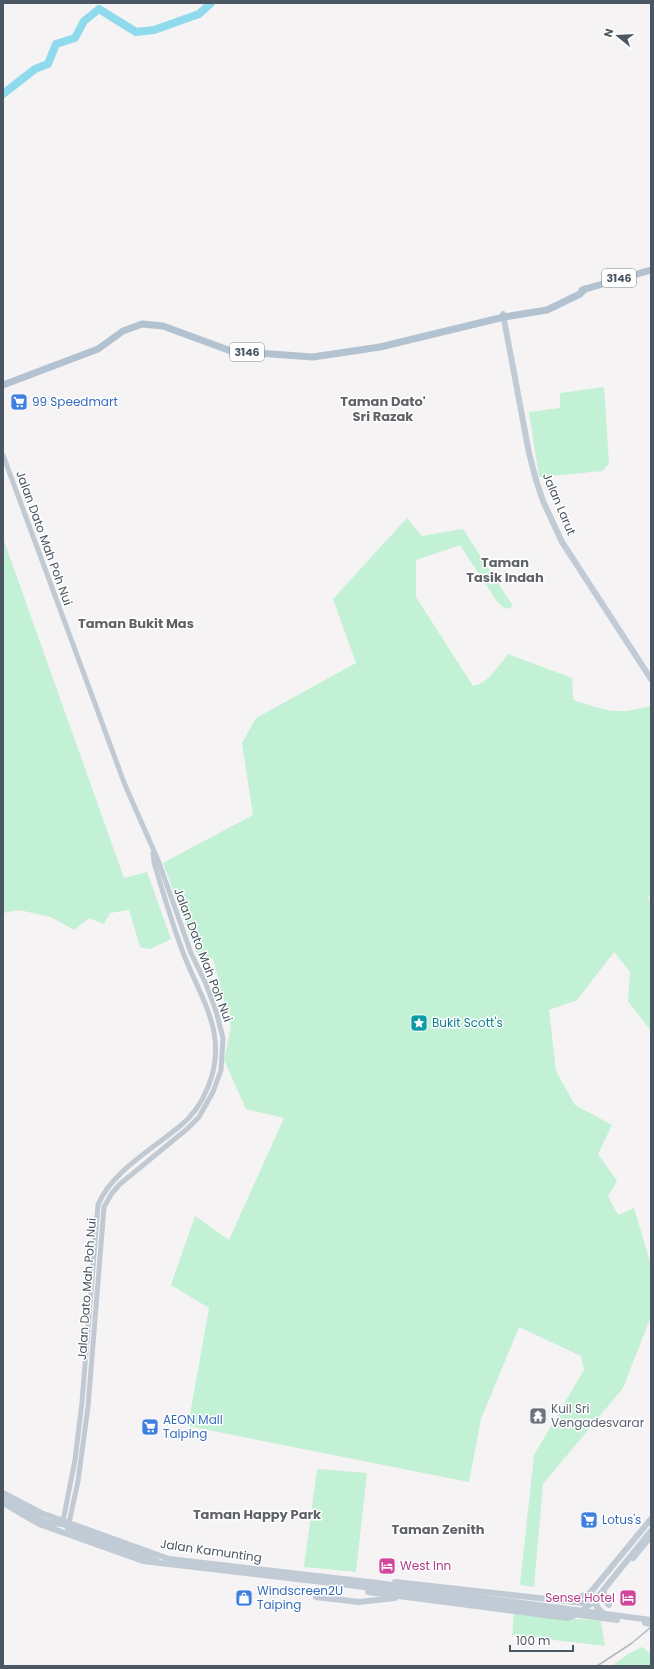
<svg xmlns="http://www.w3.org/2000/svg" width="654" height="1669" font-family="Poppins,sans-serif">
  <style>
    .green { fill: #c3f1d5 }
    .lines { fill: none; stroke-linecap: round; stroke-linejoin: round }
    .river { stroke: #90daee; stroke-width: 8 }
    .tertiary { stroke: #c1cad2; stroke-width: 5 }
    .secondary { stroke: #c1cbd6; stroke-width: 6 }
    .primary { stroke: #b3c2d1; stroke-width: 7 }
    .rail { stroke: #b5b8bd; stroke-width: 1.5 }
    .secondary-bridge { stroke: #c1cbd6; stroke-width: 6 }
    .labels { text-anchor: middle; stroke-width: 3; stroke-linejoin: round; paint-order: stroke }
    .shield { fill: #fff; stroke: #808990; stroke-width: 1 }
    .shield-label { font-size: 11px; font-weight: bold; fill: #4a5661 }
    .shop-label { font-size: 12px; fill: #366cbe; stroke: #fff; text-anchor: start }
    .street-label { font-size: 12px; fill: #4a5661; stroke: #fff }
    .culture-label { font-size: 12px; fill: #0d838f; stroke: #fff; text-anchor: start }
    .worship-label { font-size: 12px; fill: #5b616d; stroke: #fff; text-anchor: start }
    .hotel-label { font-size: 12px; fill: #b23c85; stroke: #fff; text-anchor: start }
    .neighbourhood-label { font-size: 13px; font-weight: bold; fill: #5f6368; stroke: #fff }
  </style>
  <rect width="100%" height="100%" fill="#f5f3f3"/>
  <!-- green -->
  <g class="green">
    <path d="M604,387l5,77 -7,7 -63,6 -10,-65 31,-4v-15z"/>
    <path d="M407,518l15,18 41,-7 50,77 -7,3 -8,-6 -38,-58 -44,15v37l57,89c16,-3 25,-20 35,-32l64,24 1,22c35,11 42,15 78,6v188l-3,3 3,6v128l-23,-30 2,-29 -16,-20 -37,48 -28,10 7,61 19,34 37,20 -14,29 19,27 -9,15 10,19 16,-7 17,57v51l-28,72 -80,96 -9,103 -14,-2 14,-130 50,-85 -3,-14 -62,-29 -38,92 -12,63 -281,-56 21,-118 -38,-23 24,-69 34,24 55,-122 -38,-9 -22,-49 7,-33 -18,-68 -17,-7 -33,-89 90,-48 -11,-72 14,-25 100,-55 -23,-64z"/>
    <path d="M3,538l121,340 23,-6 24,67 -21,10 -10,-2 -11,-37 -19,3 -6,11 -15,-6 -15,12 -23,-13 -32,-7 -16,3z"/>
    <path d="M317,1469l50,4 -11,99 -52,-5z"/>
    <path d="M514,1614l87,7 4,25 -93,-11z"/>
    <path d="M642,1647l9,7v12h-39l16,-12z"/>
  </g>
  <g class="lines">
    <!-- river -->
    <path class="river" d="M3,94l32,-25 13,-5 8,-20 19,-6 9,-17 15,-12 37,23 18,-2 45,-16 12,-11"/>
    <!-- tertiary -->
    <g class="tertiary">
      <path d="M3,455l122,330 33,75 33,93 15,31 10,27 7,27 -2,32 -8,22 -14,25 -12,12 -67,55 -8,9 -8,14 -16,200 -10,74 -9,42"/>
      <path d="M63,1521l12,-61 7,-58 16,-197c12,-32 56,-57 82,-79 13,-10 22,-24 28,-39 21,-52 -6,-86 -24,-132 -12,-31 -21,-62 -30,-93l-1,-9"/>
    </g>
    <!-- secondary -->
    <g class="secondary">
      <path d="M503,314l26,139 7,27 7,21 19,41 89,137"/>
      <path d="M3,1493l38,20 128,46 209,24 47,7"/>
      <path d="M3,1499c20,8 40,28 63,25"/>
      <path d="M3,1503l36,21 104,37 281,33"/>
      <path d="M63,1521l5,7 89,33"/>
      <path d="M633,1558l18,-22"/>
      <path d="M395,1582l197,22"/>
      <path d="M368,1592l200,26 10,-4 21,-17"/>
      <path d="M604,1592v8l5,5"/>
      <path d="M316,1597l43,5 36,-4"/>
      <path d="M571,1600l19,-7 61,-74"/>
      <path d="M645,1623l6,1"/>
    </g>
    <!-- primary -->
    <g class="primary">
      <path d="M582,290l69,-20"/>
      <path d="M3,385l95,-36 25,-18 19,-7 21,2 68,25 82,6 67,-10 124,-30 43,-7 33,-16 5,-5"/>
    </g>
    <!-- rail -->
    <path class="rail" d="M597,1666l35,-23 19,-16"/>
    <!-- secondary-bridge -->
    <g class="secondary-bridge">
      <path d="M425,1590l226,30"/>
      <path d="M424,1594l193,26"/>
      <path d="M603,1613l-6,-6 -1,-8 55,-68"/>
    </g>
  </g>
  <!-- icons -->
  <defs>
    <g id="supermarket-square" transform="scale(0.9)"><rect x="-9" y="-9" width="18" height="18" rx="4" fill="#3f7fe0" stroke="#fff"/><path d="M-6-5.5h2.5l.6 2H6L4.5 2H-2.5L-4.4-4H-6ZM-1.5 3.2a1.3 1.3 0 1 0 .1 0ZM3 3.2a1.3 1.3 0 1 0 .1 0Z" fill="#fff"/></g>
    <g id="sight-square" transform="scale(0.9)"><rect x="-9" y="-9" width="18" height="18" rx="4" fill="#0f9aa8" stroke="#fff"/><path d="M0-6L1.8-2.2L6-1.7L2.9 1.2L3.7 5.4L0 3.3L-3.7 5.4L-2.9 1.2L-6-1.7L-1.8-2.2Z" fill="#fff"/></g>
    <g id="temple-square" transform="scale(0.9)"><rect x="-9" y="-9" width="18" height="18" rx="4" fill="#6b7280" stroke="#fff"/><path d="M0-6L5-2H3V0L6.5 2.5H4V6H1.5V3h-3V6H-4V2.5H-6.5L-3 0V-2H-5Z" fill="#fff"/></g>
    <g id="hotel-square" transform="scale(0.9)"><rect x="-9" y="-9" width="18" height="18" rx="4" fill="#d1479c" stroke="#fff"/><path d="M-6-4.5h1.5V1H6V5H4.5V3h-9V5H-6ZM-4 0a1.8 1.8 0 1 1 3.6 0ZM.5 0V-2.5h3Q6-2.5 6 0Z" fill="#fff"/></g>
    <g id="shop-square" transform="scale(0.9)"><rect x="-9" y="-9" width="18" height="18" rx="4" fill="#3f7fe0" stroke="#fff"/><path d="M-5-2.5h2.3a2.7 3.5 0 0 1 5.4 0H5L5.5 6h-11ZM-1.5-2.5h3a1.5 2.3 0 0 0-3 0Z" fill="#fff"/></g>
  </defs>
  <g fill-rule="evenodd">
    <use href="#supermarket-square" x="19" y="402"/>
    <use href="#sight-square" x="419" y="1023"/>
    <use href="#temple-square" x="538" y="1416"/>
    <use href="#supermarket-square" x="150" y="1427"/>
    <use href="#supermarket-square" x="589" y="1520"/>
    <use href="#hotel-square" x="387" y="1566"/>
    <use href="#shop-square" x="244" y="1598"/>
    <use href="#hotel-square" x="628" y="1598"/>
  </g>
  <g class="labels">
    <!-- shield labels -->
    <g class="shield">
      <rect x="602" y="269" width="34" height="18" rx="3"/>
      <rect x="230" y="343" width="34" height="18" rx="3"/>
    </g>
    <g class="shield-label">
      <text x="619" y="282">3146</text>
      <text x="247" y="356">3146</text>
    </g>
    <!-- shop labels -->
    <g class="shop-label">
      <text x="32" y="406">99 Speedmart</text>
      <text x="163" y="1424">AEON Mall<tspan x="163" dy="14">Taiping</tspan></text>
      <text x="602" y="1524">Lotus's</text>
      <text x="257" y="1595">Windscreen2U<tspan x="257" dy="14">Taiping</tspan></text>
    </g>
    <!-- street labels -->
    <g class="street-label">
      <text transform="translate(559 504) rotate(67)" y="4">Jalan Larut</text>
      <text transform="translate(44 538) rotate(70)" y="4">Jalan Dato Mah Poh Nui</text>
      <text transform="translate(203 955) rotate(69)" y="4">Jalan Dato Mah Poh Nui</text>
      <text transform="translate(87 1289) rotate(-86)" y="4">Jalan Dato Mah Poh Nui</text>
      <text transform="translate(211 1551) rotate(8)" y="4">Jalan Kamunting</text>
    </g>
    <!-- culture labels -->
    <g class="culture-label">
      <text x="432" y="1027">Bukit Scott's</text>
    </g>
    <!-- worship labels -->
    <g class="worship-label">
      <text x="551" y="1413">Kuil Sri<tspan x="551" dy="14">Vengadesvarar</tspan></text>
    </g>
    <!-- hotel labels -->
    <g class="hotel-label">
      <text x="400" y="1570">West Inn</text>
      <text x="615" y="1602" text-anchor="end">Sense Hotel</text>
    </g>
    <!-- neighbourhood labels -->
    <g class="neighbourhood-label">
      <text x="383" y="406">Taman Dato'<tspan x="383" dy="15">Sri Razak</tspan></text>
      <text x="505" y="567">Taman<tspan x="505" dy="15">Tasik Indah</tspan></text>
      <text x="136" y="628">Taman Bukit Mas</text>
      <text x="257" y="1519">Taman Happy Park</text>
      <text x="438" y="1534">Taman Zenith</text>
    </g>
  </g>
  <!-- border -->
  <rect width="654" height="1669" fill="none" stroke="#4a5661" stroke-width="8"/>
  <!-- north arrow -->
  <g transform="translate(618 36) rotate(288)" stroke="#ffffff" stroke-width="3" paint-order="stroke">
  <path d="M0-3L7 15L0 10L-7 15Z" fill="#4a5661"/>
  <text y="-6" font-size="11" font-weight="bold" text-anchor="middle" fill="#4a5661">N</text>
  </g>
  <!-- scale -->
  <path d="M510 1645v6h63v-6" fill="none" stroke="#4a5661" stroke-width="2"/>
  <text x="516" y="1645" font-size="12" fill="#4a5661" stroke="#ffffff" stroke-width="3" paint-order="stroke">100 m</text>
</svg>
